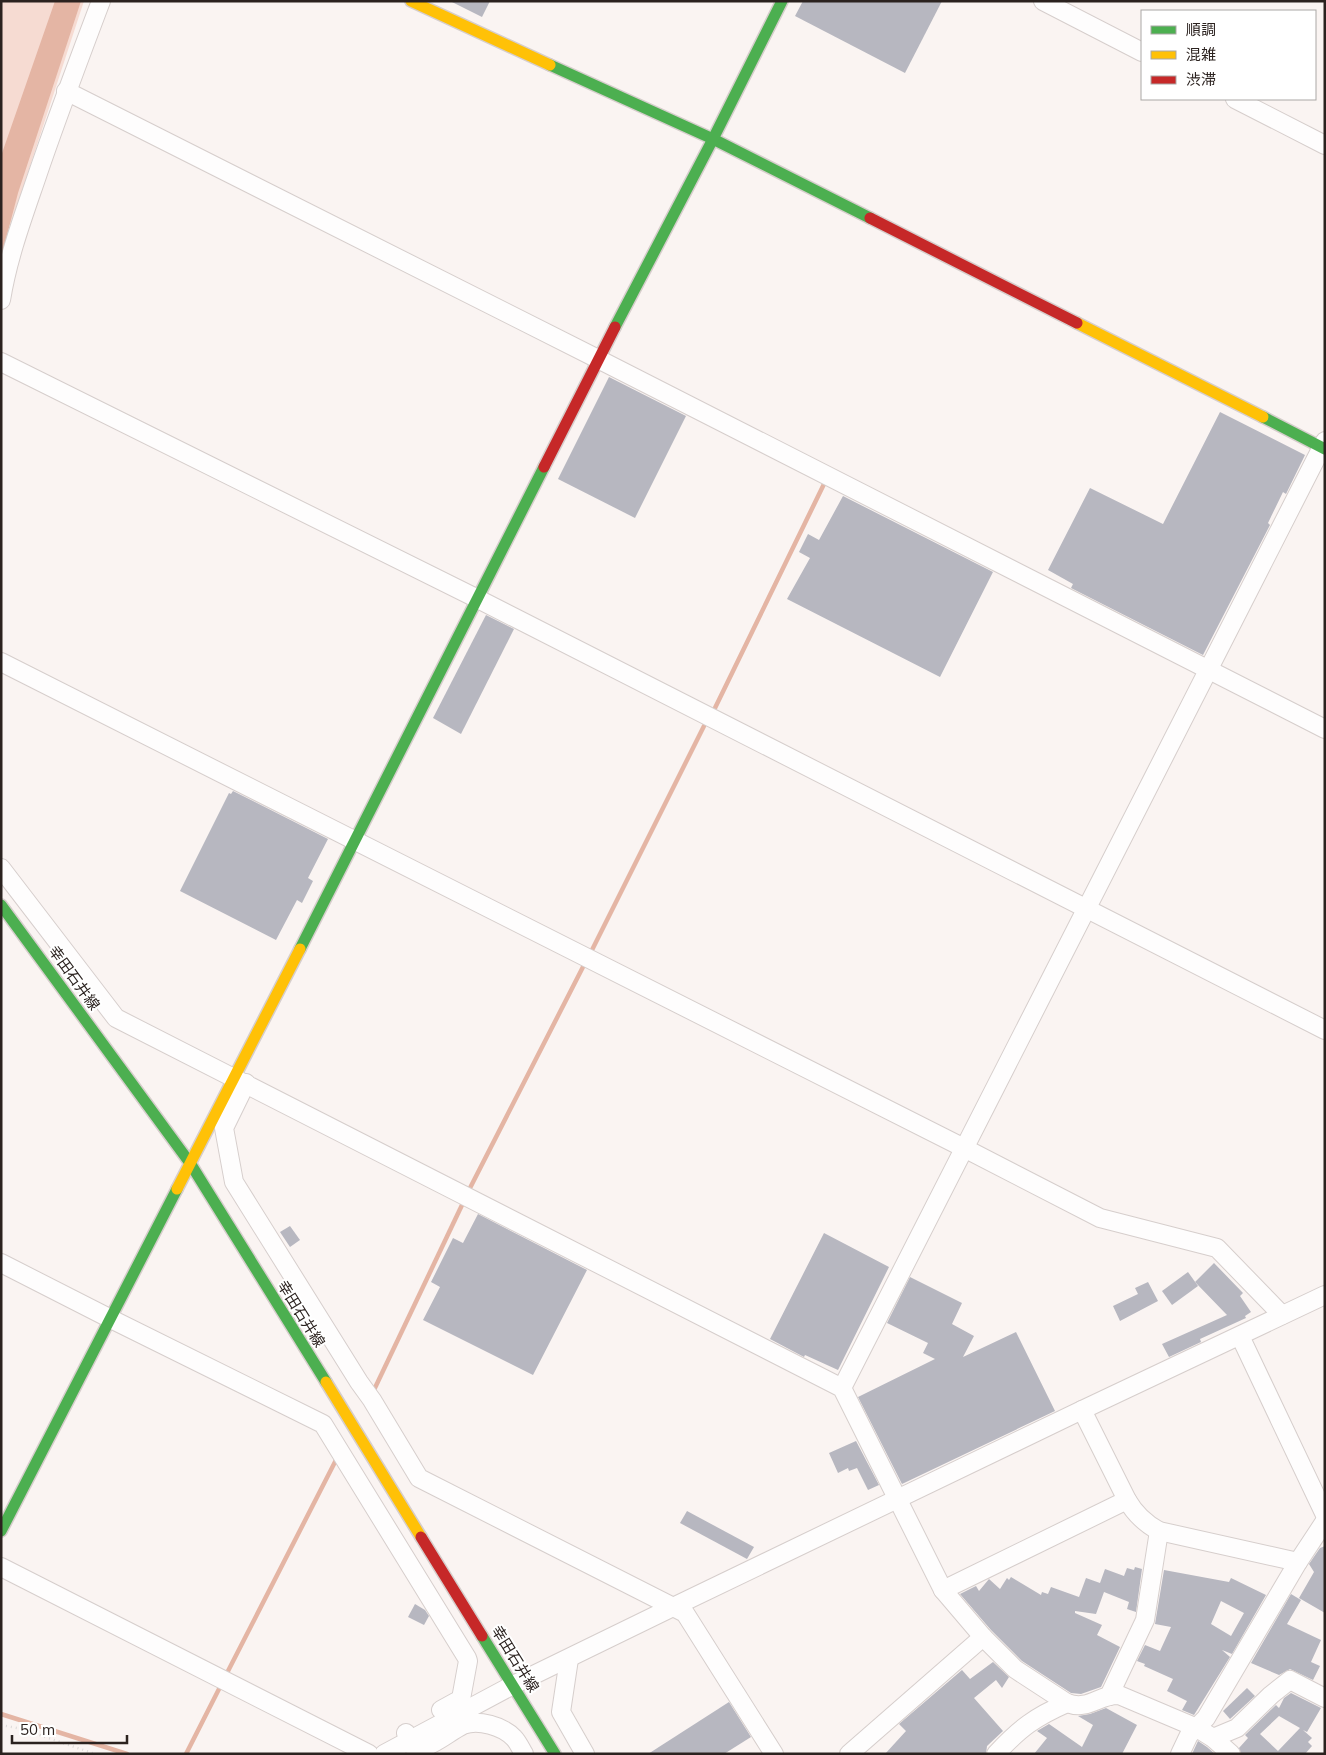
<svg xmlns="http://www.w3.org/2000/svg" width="1326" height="1755" font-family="Mulish,'Noto Sans JP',sans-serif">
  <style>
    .green { fill: #f6dbd2 }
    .water { fill: #e4b5a4 }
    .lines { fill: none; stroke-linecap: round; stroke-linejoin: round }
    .stream { stroke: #e4b5a4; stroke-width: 4.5 }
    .building { fill: #b7b7c0; fill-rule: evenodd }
    .street-casing { stroke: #d6cecc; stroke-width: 20 }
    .fast-casing { stroke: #d6cecc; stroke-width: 14 }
    .slow-casing { stroke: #d6cecc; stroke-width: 14 }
    .jam-casing { stroke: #d6cecc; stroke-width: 14 }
    .path { stroke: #dbd9d8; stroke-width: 2.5; stroke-dasharray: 1 4; stroke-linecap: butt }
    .street { stroke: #fefdfd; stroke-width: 18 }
    .fast { stroke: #4caf50; stroke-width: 11 }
    .slow { stroke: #ffc107; stroke-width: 11 }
    .jam { stroke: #c62828; stroke-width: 11 }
    .labels { text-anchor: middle; stroke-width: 4; stroke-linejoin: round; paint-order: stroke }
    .street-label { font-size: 15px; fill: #2b221f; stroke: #fff }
  </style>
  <rect width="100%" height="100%" fill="#faf4f2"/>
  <!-- green -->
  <path class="green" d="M1,1h83l-83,254z"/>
  <!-- water -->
  <path class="water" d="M55,1h26l-63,192 -17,65v-102z"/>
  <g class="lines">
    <!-- stream -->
    <g class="stream">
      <path d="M715,708l109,-224"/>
      <path d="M592,950l112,-224"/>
      <path d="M470,1188l115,-225"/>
      <path d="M373,1392l89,-187"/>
      <path d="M227,1673l109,-213"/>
      <path d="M1,1714l126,40"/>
      <path d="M186,1754l33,-65"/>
    </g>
  </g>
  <!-- building -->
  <g class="building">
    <path d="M450,1h40l-8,16z"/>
    <path d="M803,1h139l-37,72 -110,-57z"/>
    <path d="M609,377l77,39 -51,102 -77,-39z"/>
    <path d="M1220,412l85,43 -19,39 -3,-2 -15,31 2,2 -67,130 -132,-67 2,-4 -25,-14 42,-82 73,36z"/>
    <path d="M843,496l150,76 -53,105 -153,-78 23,-41 -11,-6 9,-18 11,6z"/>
    <path d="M486,615l28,14 -53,105 -28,-16z"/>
    <path d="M233,791l95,48 -20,39 5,3 -11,22 -5,-3 -21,40 -96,-49 49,-98 2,1z"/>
    <path d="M478,1214l109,56 -54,105 -110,-55 17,-33 -9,-5 22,-44 10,5z"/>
    <path d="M290,1226l10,14 -10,7 -10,-15z"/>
    <path d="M824,1233l65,34 -51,103 -33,-15 -1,2 -34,-18z"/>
    <path d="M1214,1263l29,30 -3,3 11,16 -6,4 1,2 -46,21 1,3 -32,15 -7,-13 65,-29 -32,-33z"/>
    <path d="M1188,1272l10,14 -26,19 -10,-14z"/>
    <path d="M910,1277l52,26 -10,21 22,12 -11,21 53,-25 39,79 -153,73 -44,-87 77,-38 -12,-6 5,-10 -41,-20z"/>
    <path d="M1148,1282l10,19 -38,20 -7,-15 25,-12 -3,-6z"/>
    <path d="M856,1441l23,44 -11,5 -11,-22 -8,3 -1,-3 -10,5 -9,-20z"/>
    <path d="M687,1511l67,36 -7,12 -67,-36z"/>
    <path d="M1325,1546v67l-26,-15 15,-26 -5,-8 11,-16z"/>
    <path d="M1135,1567l7,2 -6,43 -9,-3 2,-7 -25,-10 -8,22 -21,-3v2l27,12 -5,10 23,12 -19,40 -20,7 -10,-1 -49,-32 -31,-31 -31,-36 16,-8 3,5 10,-12 11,10 7,-11 2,2 2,-3 30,18 1,-3 6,2 3,-7 28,10 7,-19 14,5 5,-14 19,7 3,-8 7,2z"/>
    <path d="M1164,1570l65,12 2,-4 35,17 -34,59 -10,-4 8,7 -36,58 -12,-5 5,-9 -20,-10 6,-12 -29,-13 1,-2 -8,-3 8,-16 15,6 11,-24 -16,-3zM1221,1601l23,12 -13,23 -20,-12z"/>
    <path d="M1291,1594l10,6 -14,24 34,16 -10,22 9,4 -7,14 -23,-11 -11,6 -28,-12z"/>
    <path d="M415,1604l10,6 4,6 -5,9 -16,-8z"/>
    <path d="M993,1662l16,15 -7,11 -6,-8 -22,18 29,33 -16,15 -1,8h-101l21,-23 -7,-7 63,-54 8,9z"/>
    <path d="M1247,1688l8,8 -25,23 -7,-8z"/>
    <path d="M1291,1693l30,15 -14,24 -4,-2 9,8 -4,4 4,4 -7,8h-64l-2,-6 9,-10 -3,-3 31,-30 3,3 5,-10zM1279,1716l21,12 -22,23 -18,-17z"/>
    <path d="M729,1702l22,35 -27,17h-76z"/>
    <path d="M1106,1708l31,17 -15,29h-88l13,-16 -10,-7 12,-7 33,23 11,-22 -15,-9 12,-2z"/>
    <path d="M1198,1741l9,6 8,7h-23z"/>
  </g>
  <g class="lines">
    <!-- street casing -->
    <g class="street-casing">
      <g id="street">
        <path d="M1043,1l99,51"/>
        <path d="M66,91l532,268 727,370"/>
        <path d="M1235,99l90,46"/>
        <path d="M1,300c7,-43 22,-83 36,-124 20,-59 42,-117 64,-175"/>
        <path d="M1,362l477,237 847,431"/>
        <path d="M1,662l963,486 136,70 117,30 65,67"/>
        <path d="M1,868l115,150 726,370 101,202 40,47 32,32 52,34c22,8 32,-9 52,-8l78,33 16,10 18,16"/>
        <path d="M246,1083l-22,45 10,54 125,200 13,18 47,78 266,135 89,141"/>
        <path d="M1,1263l110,56 212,105 144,234 1,3 -7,38 -20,11"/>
        <path d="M1240,1336l85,179"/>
        <path d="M842,1388l483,-947"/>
        <path d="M1082,1410l45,90c8,14 19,24 32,31l139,31"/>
        <path d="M1,1567l368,187"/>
        <path d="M943,1590l184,-90"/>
        <path d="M569,1659l-8,53 24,42"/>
        <path d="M1109,1696l36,-76 14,-89"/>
        <path d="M406,1733l5,12 8,4c16,-4 30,-17 44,-24 15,-6 40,1 51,13 4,4 7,11 10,16"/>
        <path d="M1213,1738l24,-10 34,-33 19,-15 35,18"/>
        <path d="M384,1754l129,-69 160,-78 409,-197 243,-115"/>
        <path d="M849,1754l134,-117"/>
        <path d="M996,1754c24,-26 39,-37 71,-51"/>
        <path d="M1180,1754l9,-19 17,-17 92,-156 27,-41"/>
      </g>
    </g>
    <!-- fast casing -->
    <g class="fast-casing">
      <g id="fast">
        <path d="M550,65l163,74 157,79"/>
        <path d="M615,327l98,-188 69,-138"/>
        <path d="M1263,417l62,32"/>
        <path d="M1,905l189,258 136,219"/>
        <path d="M300,949l244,-482"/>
        <path d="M1,1531l176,-342"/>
        <path d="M482,1636l73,118"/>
      </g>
    </g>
    <!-- slow casing -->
    <g class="slow-casing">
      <g id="slow">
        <path d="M411,1l139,64"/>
        <path d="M1077,323l186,94"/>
        <path d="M177,1189l123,-240"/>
        <path d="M326,1382l95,155"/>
      </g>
    </g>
    <!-- jam casing -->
    <g class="jam-casing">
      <g id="jam">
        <path d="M870,218l207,105"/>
        <path d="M544,467l71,-140"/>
        <path d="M421,1537l61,99"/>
      </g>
    </g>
    <!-- path -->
    <path class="path" d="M1,1725l21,4 73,25"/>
    <!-- street -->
    <use href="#street" class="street"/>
    <!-- fast -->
    <use href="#fast" class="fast"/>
    <!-- slow -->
    <use href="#slow" class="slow"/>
    <!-- jam -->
    <use href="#jam" class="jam"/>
  </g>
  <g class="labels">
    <!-- street labels -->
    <g class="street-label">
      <text transform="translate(74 978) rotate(54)" y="5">幸田石井線</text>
      <text transform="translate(301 1314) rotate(58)" y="5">幸田石井線</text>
      <text transform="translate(515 1659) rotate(58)" y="5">幸田石井線</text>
    </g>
  </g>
  <!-- border -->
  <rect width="1326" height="1755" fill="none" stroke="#2b221f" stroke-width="5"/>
  <!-- legend -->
  <rect x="1141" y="10" width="175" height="90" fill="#ffffff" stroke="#aaa7a5"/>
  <rect x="1151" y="26" width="25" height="8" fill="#4caf50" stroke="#aaa7a5"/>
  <text x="1186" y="35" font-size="15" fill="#2b221f">順調</text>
  <rect x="1151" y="51" width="25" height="8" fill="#ffc107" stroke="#aaa7a5"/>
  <text x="1186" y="60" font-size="15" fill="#2b221f">混雑</text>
  <rect x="1151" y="76" width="25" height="8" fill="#c62828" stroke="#aaa7a5"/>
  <text x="1186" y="85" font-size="15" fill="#2b221f">渋滞</text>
  <!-- scale -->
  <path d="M12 1735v8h115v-8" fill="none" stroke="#2b221f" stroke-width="2.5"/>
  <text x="20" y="1735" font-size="15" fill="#2b221f" stroke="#ffffff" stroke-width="4" paint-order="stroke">50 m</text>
</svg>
